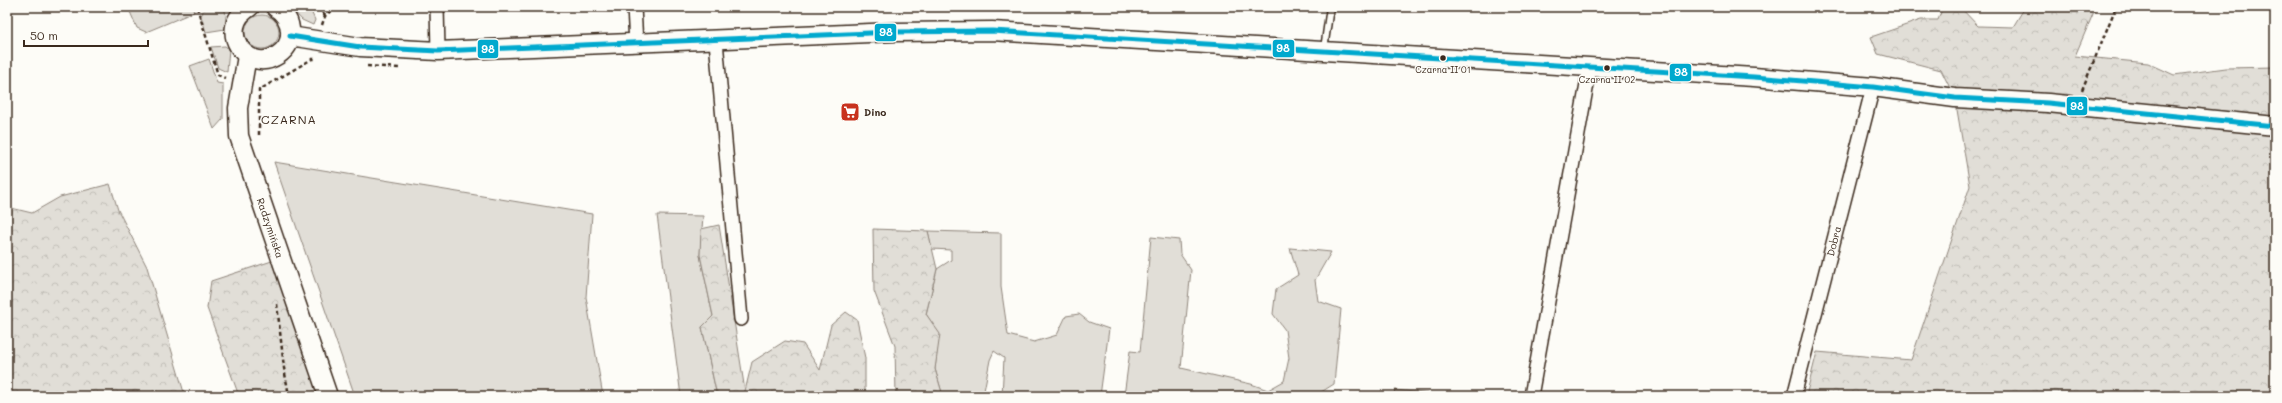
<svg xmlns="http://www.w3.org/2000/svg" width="2282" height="403" font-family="Mali,sans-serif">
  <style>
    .green { fill: #e1ded7; stroke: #8e847a }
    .forest { fill: url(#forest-crowns); stroke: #8e847a }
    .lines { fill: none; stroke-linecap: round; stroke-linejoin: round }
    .lane-casing { stroke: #3b2a1e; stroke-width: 9 }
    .street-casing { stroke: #3b2a1e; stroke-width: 16 }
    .secondary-casing { stroke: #3b2a1e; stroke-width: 21 }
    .path { stroke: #3b2a1e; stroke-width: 2.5; stroke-dasharray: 4 3; stroke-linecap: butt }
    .lane { stroke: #fdfcf7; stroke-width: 6 }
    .street { stroke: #fdfcf7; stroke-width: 13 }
    .secondary { stroke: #fdfcf7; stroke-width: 18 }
    .bus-1-casing { stroke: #fdfcf7; stroke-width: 8 }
    .bus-1 { stroke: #00a9ce; stroke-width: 5 }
    .bus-dot { fill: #3b2a1e; stroke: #fdfcf7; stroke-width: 1.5 }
    .labels { text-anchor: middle; stroke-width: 3; stroke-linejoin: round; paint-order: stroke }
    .bus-label { font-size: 9px; fill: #3b2a1e; stroke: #fdfcf7 }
    .poi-label { font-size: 10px; font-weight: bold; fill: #3b2a1e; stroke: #fdfcf7; text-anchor: start }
    .street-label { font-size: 10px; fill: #3b2a1e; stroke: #fdfcf7 }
    .quarter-label { font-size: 12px; letter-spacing: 1px; fill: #3b2a1e; stroke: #fdfcf7 }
    .line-badge { stroke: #fdfcf7; stroke-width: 1.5 }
    .badge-label { font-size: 11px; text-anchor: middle; font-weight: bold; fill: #fff }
  </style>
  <defs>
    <pattern id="forest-crowns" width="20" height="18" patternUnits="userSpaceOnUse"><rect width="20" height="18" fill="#e1ded7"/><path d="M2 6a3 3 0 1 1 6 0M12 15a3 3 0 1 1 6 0" fill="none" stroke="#c2bfb8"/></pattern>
  </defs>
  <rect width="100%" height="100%" fill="#fdfcf7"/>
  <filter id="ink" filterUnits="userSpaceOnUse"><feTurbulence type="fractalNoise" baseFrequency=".025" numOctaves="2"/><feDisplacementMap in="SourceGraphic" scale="8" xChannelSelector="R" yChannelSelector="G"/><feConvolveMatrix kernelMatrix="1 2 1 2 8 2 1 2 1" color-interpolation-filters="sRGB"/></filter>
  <g filter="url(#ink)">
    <!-- green -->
    <g class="green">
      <path d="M128,7h65l1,5 -48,20 -9,-4z"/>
      <path d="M205,7h19l2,8 -1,14 -19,3 -5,-16z"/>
      <path d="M290,7h19l6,13 -2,5 -11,-5z"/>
      <circle cx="262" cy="32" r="17"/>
      <path d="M225,46l4,3 -2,23 -9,-4 -7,-21z"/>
      <path d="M209,59l8,24 6,1v35l-9,10 -24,-63z"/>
      <path d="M274,162l318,52 -6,83 17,99h-248z"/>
      <path d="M657,215l46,1 -3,39 13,61 -11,11 15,69h-36z"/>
      <path d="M928,231l73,2v54l7,48 26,7 23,-7 9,-19 13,-2 10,8 20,7 -9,67h-98l2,-38 -10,-7 -4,9 -7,36h-40l-8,-27 4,-35 -13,-20 11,-45 14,-9v-10l-19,-1z"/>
      <path d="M1151,237l28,3 1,14 11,16 -10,98 70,16 17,6 16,-9 5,-23 -4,-28 -12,-16 3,-25 22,-14 -8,-27 41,4 -16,28 3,21 23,8 -7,75 -19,12h-191l6,-45 10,1z"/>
      <path d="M1395,390l59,6h-61z"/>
    </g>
    <!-- forest -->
    <g class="forest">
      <path d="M1943,7h17l18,19 35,1 12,-20h71l-21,49 73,7 26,12 52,-7 49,-1v329h-469l11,-44 94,8 59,-174 -15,-88 -14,-28 -63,-16 -7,-17 50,-17h17z"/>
      <path d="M110,184l8,26 29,57 38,129h-178v-189l25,6 28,-16z"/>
      <path d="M719,225l26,166 7,-29 33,-21 18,3 17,26 11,-45 15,-13 11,8 8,38v38h-148l-15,-69 11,-11 -13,-61 1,-26z"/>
      <path d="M873,229l55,2 9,38 -11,45 14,20 -5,35 8,27h-47l-1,-50 -21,-55z"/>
      <path d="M281,258l46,138h-88l-32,-88 4,-27z"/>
    </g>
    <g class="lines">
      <!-- lane casing -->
      <g class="lane-casing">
        <path id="lane" d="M1324,49l6,-42"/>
      </g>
      <!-- street casing -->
      <g class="street-casing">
        <g id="street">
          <path d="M437,7l1,44"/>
          <path d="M634,7l2,37"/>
          <path d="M716,41l25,278"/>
          <path d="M1531,396l59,-329"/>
          <path id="s1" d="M1794,396l79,-309"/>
        </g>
      </g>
      <!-- secondary casing -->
      <g class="secondary-casing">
        <g id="secondary">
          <path d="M250,7c-35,20 -4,69 28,48 7,-5 12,-12 12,-20 1,-13 -5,-22 -15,-28"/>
          <path d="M290,36l70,11 78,4 456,-19 98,-1 762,46 119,10 82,11 93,5 227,23"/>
          <path id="s2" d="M247,56l-9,52 1,28 89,260"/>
        </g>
      </g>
      <!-- path -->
      <g class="path">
        <path d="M197,7l21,68 7,3"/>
        <path d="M318,7l7,9"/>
        <path d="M614,7h5"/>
        <path d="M322,25l3,-9 10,-9"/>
        <path d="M367,66l33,2"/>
        <path d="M2082,90l34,-83"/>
        <path d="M259,135v-45l53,-31h4"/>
        <path d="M277,304l7,64 5,28"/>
      </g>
      <!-- lane -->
      <use href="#lane" class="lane"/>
      <!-- street -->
      <use href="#street" class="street"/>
      <!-- secondary -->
      <use href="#secondary" class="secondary"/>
      <!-- bus-1 casing -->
      <g class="bus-1-casing">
        <path id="bus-1" d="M290,36l70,11 78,4 456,-19 98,-1 762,46 119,10 82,11 93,5 227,23"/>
      </g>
      <!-- bus-1 -->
      <use href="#bus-1" class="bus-1"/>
    </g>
  </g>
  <!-- icons -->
  <defs>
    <g id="supermarket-square" transform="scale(1)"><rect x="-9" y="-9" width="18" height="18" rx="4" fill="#c8321e" stroke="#fdfcf7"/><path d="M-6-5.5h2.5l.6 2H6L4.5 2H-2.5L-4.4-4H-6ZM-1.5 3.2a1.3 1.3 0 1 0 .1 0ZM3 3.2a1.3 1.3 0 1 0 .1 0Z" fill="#fff"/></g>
  </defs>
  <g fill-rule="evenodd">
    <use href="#supermarket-square" x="850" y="112"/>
  </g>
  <!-- markers -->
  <g class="bus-dot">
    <circle cx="1443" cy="58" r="3.5"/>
    <circle cx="1607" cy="68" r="3.5"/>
  </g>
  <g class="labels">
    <!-- bus labels -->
    <g class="bus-label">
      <text x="1443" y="73">Czarna II 01</text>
      <text x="1607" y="83">Czarna II 02</text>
    </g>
    <!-- poi labels -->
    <g class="poi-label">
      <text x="864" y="116">Dino</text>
    </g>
    <!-- street labels -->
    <g class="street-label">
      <text dy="4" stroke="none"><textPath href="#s2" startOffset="178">Radzymińska</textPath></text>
      <text dy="4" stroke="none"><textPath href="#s1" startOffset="160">Dobra</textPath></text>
    </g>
    <!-- quarter labels -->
    <g class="quarter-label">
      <text x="289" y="124">CZARNA</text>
    </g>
  </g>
  <g class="line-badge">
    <rect x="874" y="23" width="23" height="19" rx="4" fill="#00a9ce"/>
    <rect x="1272" y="39" width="23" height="19" rx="4" fill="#00a9ce"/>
    <rect x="477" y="39" width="22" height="20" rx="4" fill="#00a9ce"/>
    <rect x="1669" y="63" width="23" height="19" rx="4" fill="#00a9ce"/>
    <rect x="2066" y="96" width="22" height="20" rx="4" fill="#00a9ce"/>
  </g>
  <g class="badge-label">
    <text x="886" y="36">98</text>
    <text x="1283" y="52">98</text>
    <text x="488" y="53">98</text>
    <text x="1681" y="76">98</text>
    <text x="2077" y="110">98</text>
  </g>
  <!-- margin -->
  <rect width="2282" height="403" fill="none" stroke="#fdfcf7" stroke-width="24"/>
  <rect x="12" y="12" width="2258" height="379" fill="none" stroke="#3b2a1e" stroke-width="1.5" filter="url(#ink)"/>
  <!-- scale -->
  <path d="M24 40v6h124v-6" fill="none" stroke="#3b2a1e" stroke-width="2"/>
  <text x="30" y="40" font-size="12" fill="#3b2a1e" stroke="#fdfcf7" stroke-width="3" paint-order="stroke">50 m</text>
</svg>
